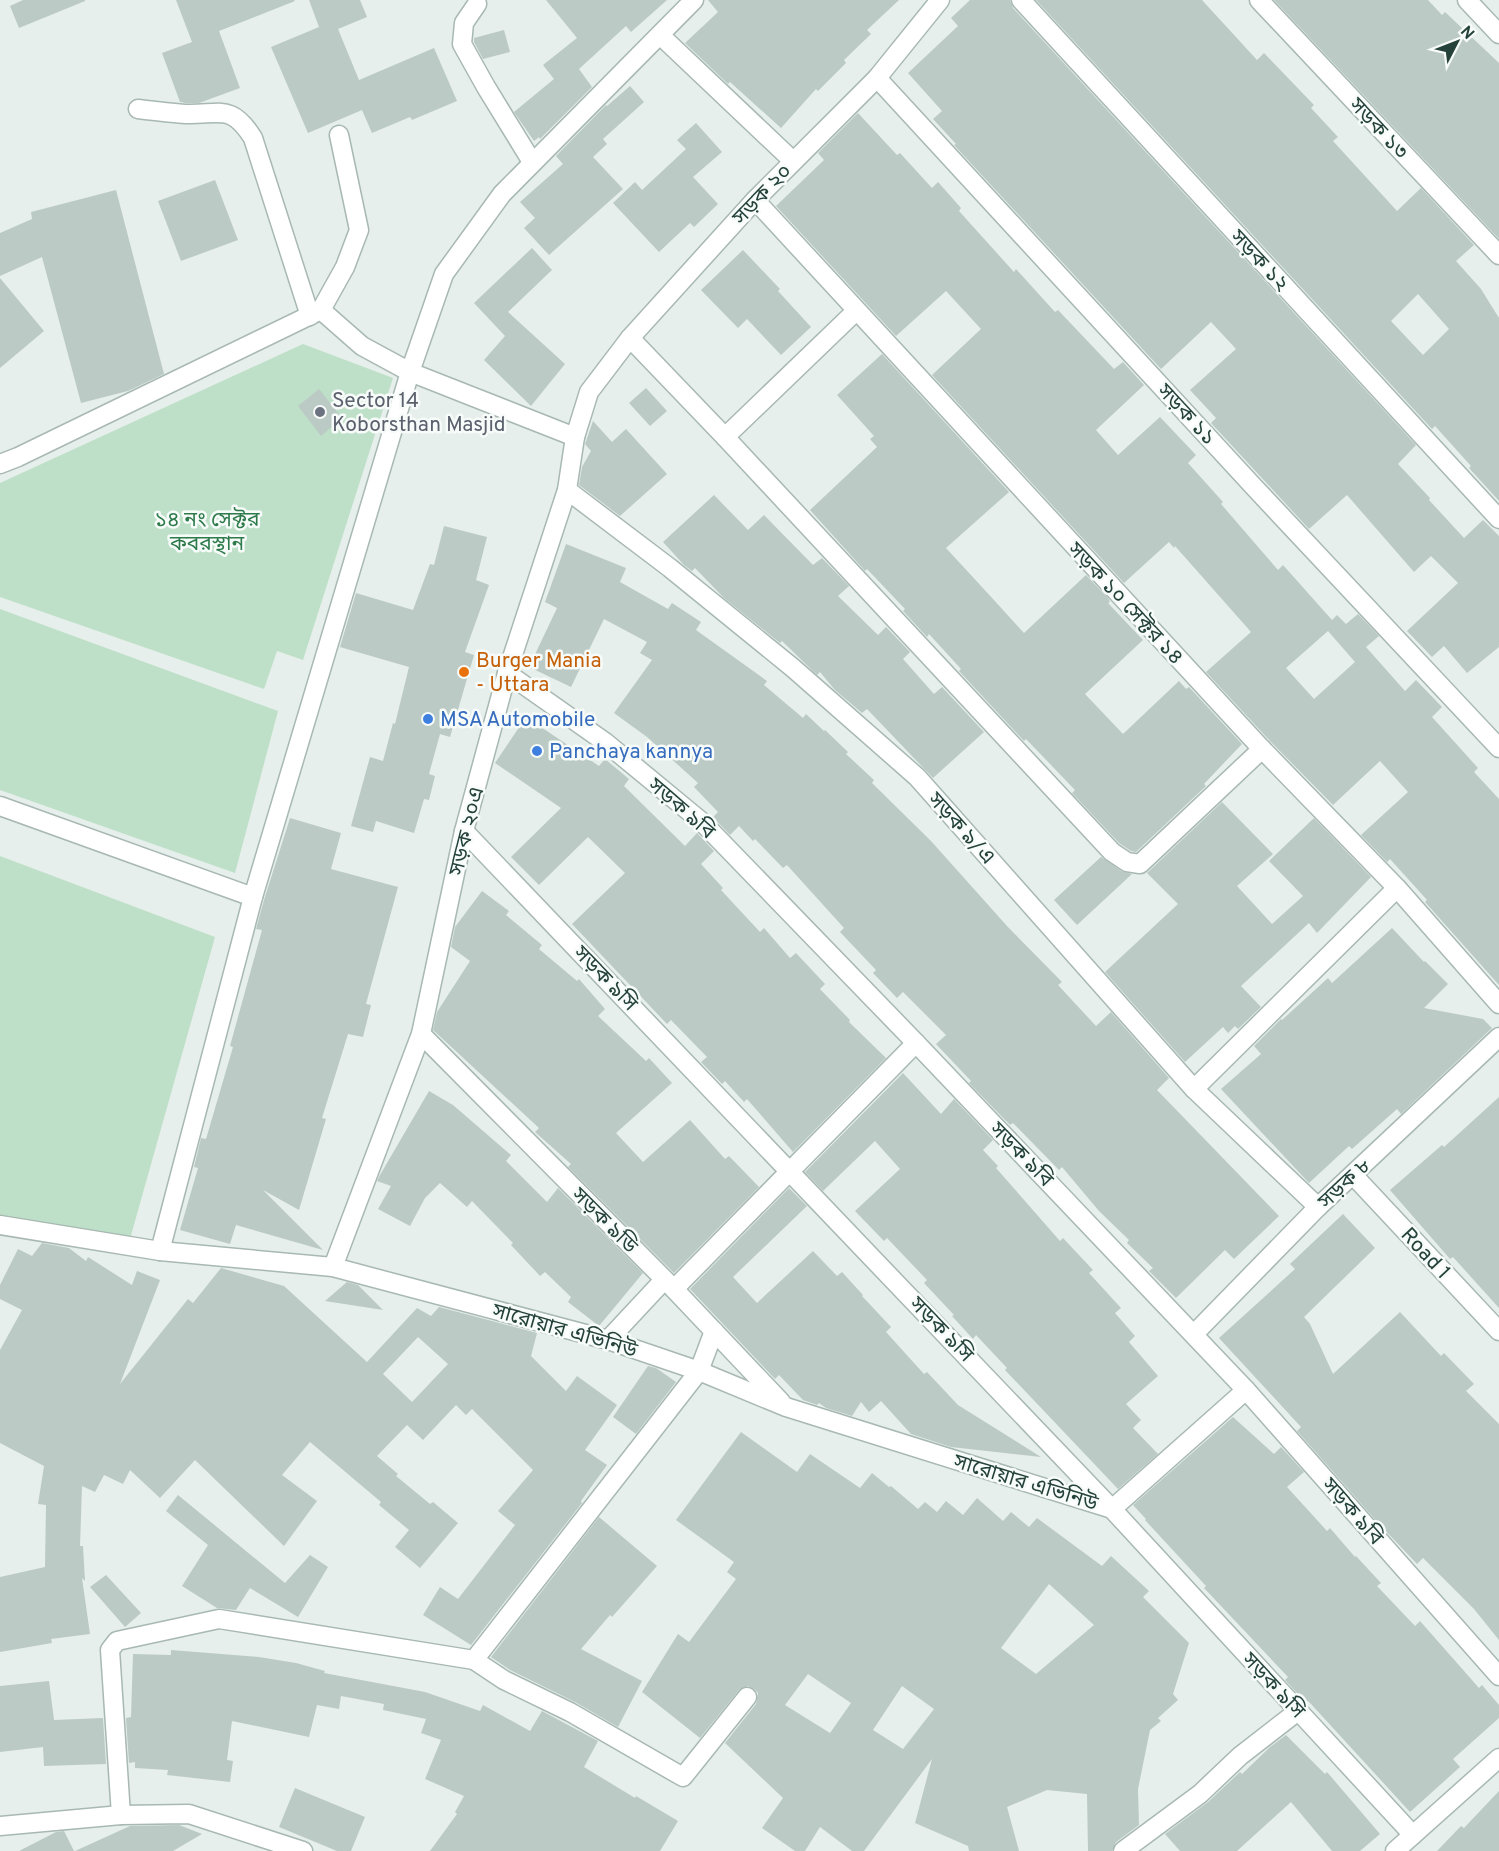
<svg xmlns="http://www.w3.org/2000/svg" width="1499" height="1851" font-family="Overpass,'Noto Sans Bengali',sans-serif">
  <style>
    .green { fill: #bfe0c8 }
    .building { fill: #bbcac4; fill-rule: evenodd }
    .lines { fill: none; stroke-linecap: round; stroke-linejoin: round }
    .minor-casing { stroke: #a8b8b2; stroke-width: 21 }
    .minor { stroke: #fff; stroke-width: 18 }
    .worship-dot { fill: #6b7280; stroke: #f7fbf9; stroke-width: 2 }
    .food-dot { fill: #e8710a; stroke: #f7fbf9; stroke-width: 2 }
    .shop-dot { fill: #3f7fe0; stroke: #f7fbf9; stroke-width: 2 }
    .labels { text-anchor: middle; stroke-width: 5; stroke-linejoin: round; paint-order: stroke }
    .street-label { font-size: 21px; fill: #24423a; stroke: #f7fbf9 }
    .worship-label { font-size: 21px; fill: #5b616d; stroke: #f7fbf9; text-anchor: start }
    .park-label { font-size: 21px; fill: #2d7a4b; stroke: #f7fbf9 }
    .food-label { font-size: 21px; fill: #c56008; stroke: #f7fbf9; text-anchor: start }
    .shop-label { font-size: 21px; fill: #366cbe; stroke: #f7fbf9; text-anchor: start }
  </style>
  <rect width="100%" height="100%" fill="#e6efeb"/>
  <!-- green -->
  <g class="green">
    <path d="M303,344l90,34 -90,282 -26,-9 -13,38 -264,-92v-114z"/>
    <path d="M0,609l278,102 -43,162 -235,-83z"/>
    <path d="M0,856l215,81 -87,309 -128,-26z"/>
  </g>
  <!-- building -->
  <g class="building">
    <path d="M23,0h62v1l-66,27 -9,-22z"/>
    <path d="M176,0h118l1,1 -76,30 21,57 -41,15h-13l-6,-1 -18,-49 30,-11z"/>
    <path d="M309,0h51l7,17 -29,12 21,51 75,-32 23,53 -45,19 -2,-3 -38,16 -10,-23 -54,23 -37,-86 48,-20z"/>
    <path d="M546,0h121l-36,32 -5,-6 -47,43 13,18 -52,52 -1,-2 -5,4 -20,-29 40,-33 -11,-14 34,-27z"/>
    <path d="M708,0h191l-32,30 4,4 -27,26 2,3 -28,28 -2,-2 -35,39 -51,-46 -2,2 -43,-41 33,-31z"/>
    <path d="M970,0h40l3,8 403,437 -18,19 32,34 -1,2 35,38 19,-18 16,16v111l-32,26 -23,-27 -12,11 -25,-26 51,-48 -27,-27 -17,16 -67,-77 -38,34 -98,-106 5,-5 -26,-28 46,-41 -25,-27 -50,47 -207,-224 2,-1 -23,-25 9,-8 -34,-38 50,-47 -7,-8z"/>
    <path d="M1036,0h166l55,60 7,-7 50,52 -3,3 27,29 -5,4 64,70 24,-23 53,57 -18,16 25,28 18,29v183l-30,-33 2,-2 -36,-40 -3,3zM1418,294l31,35 -26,26 -32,-34z"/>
    <path d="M1274,0h154l14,15 3,-3 54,51v176z"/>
    <path d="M504,30l6,22 -27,7 -9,-17v-4z"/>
    <path d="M630,86l14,16 -41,37 4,5 -14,13 30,32 -74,66 -25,-27 11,-10 -15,-16 43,-38 -7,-8 50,-51 1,1z"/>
    <path d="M858,113l39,42 3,-2 32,35 6,-6 23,26 -2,3 55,61 2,-3 39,43 3,-2 56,59 9,-7 21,23 -48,45 22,25 42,-38 36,38 -8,8 35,39 -2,2 57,66 5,-5 49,55 5,-5 9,9 12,-10 21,22 -13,11 39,44 11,-11 26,27 -10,10 46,51 -4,4 25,27v186l-74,-83 2,-2 -37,-41 -3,3 -26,-27 47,-43 -28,-31 -47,44 -63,-64 -64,-69 45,-40 -76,-86 -1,2 -5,-6 -45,41 -192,-208 49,-46 -35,-38 -50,45 -120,-130 48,-46 -6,-7zM1328,631l27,31 -41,37 -28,-31z"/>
    <path d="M696,123l26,29 -29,25 25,27 -24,23 -4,-4 -31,29 -46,-49 22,-21 7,8 44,-41 -9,-9z"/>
    <path d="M215,180l23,60 -57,21 -23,-60z"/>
    <path d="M116,190l48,184 -36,17 -47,12 -39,-146 -42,19v-43l32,-14 -1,-7z"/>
    <path d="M532,248l20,22 -44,42 57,52 -34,42 -47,-46 21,-24 -31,-33z"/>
    <path d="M743,250l37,39 -2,2 33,36 -30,28 -34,-36 -9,9 -37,-38z"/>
    <path d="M0,278l44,53 -44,37z"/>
    <path d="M882,354l127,138 -63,56 47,51 31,34 62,-58 22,23 2,4 -2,1 35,37 -58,54 38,40 56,-53 7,8 3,-2 53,57 -38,40 2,2 -70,66 -5,-1 -12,-8 -47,-50 3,-3 -49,-51 -2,2 -65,-70 2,-2 -32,-35 -2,3 -24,-26 2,-2 -38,-40 -2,2 -55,-61 67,-63 -7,-8 4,-3 -37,-41z"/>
    <path d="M646,388l21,23 -17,15 -21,-23z"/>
    <path d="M319,389l23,29 -21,18 -23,-30z"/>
    <path d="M593,421l19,21 14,-13 41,45 -47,42 -41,-31 3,-18 9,-16 -6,-7z"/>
    <path d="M714,495l34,35 16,-15 49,50 9,-7 27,28 -11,10 40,39 8,-8 24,25 -7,7 31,35 8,-7 42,45 -51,46 -66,-69 -5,4 -27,-23 -15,-18 -3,3 -35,-34 -2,2 -56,-45 -29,-30 -3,3 -8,-6 -21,-23z"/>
    <path d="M444,526l43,11 -11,43 13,5 -24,67 9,3 -24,82 -10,-3 -11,40 6,2 -6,24 -5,-1 -10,34 -38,-12 -3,11 -22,-6 19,-69 13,4 10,-38 2,1 14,-57 -69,-20 16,-54 57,17 17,-46 4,1z"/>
    <path d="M566,544l60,24 -6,14 48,27 4,-6 29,19 -5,8 71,51 -3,4 39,33 3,-4 18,17 1,-1 23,22 -2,2 28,26 -2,3 59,58 76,85 55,56 -4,3 38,41 15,-14 58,66 -12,12 122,126 -45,43 -9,-9 -49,48 -27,-27 4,-3 -26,-25 2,-3 -30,-29 -37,-44 -3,3 -46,-47 -3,2 -41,-42 2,-2 -35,-37 10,-9 -43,-43 -6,6 -24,-25 3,-3 -36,-38 4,-4 -57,-63 -4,3 -28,-29 -2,2 -14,-15 -9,9 -17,-18 5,-5 -24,-25 4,-4 -51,-46 -33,-24 38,-53 -12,-7 7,-11 -43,-23 -33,68 -42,-20 28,-59 -12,-6z"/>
    <path d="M526,717l73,49 6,-7 24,20 -5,7 61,60 12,-13 17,18 -13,13 22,24 -2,2 39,42 4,-4 26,30 6,-5 29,31 -5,5 30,31 -1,2 37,36 -93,94 -46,-53 -3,3 -19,-21 -3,3 -21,-22 6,-5 -36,-37 -4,4 -95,-100 53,-51 -37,-36 -49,48 -28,-28 50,-49 -66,-45z"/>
    <path d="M1222,802l51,52 -36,32 35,38 31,-28 -34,-35 45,-43 57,59 -54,56 -8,-10 -68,63 20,21 -23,22 -3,-3 -7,7 -5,-6 -38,35 -80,-90 73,-68 -31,-31z"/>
    <path d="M290,818l51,15 -10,36 67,18 -32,117 5,1 -8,32 -15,-3 -26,84 4,1 -27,91 -36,-20 60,60 -87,-25 -6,19 -50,-14 18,-62 -4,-1 7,-29 5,1 27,-92 -3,-1 32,-116 -6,-1 8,-29z"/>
    <path d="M1101,857l20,14 11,3 -55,51 -23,-25z"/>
    <path d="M482,891l27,20 -3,4 36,30 -3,4 38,32 2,-2 26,30 -7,7 48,45 3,-3 23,25 -56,50 27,29 47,-42 35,39 4,-3 30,31 -85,86 -106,-106 3,-3 -36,-32 4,-4 -106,-98 4,-18 33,-51 -19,-14 4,-20z"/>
    <path d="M1392,928l32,34 1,-1 23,23 -24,24 59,11 9,9 -91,86 -4,-5 -45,40 -3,-3 -40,37 -88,-94 40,-35 -7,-8 27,-27 1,1 46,-42 4,5z"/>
    <path d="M903,1073l38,41 13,-15 39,41 -10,10 15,16 -2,2 64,73 3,-3 30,32 -4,3 32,35 -6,5 20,23 -6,6 29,34 -32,28 15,16 -8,8 25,26 -40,35 -113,-119 2,-2 -31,-33 -3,4 -21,-23 2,-1 -30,-32 3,-3 -40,-42 -3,3 -29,-30 45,-42 -25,-28 -52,50 -18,-19z"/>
    <path d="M429,1091l24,14 58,50 -5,6 41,41 11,-14 85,85 -44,53 -31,-24 3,-5 -26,-25 -5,4 -29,-31 2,-2 -41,-42 -5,6 -27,-24 -15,15 -15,28 -32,-17 13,-23 -14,-5 3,-6z"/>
    <path d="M1499,1097v211l-46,-51 -3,2 -60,-69 52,-45 2,2z"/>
    <path d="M789,1188l18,18 -74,71 24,26 56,-52 24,25 5,-4 21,23 -1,1 29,31 -5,5 38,42 3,-2 31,33 83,52 -90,-10 -40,-13 -30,-33 -12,11 -8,-10 -9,14 -26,-8 -7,-5 -2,2 -14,-5 -24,-25 -4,4 -85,-90z"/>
    <path d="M1343,1214l32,34 -71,69 6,7 23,50 67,-62 41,44 3,-3 30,31 -8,7 33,33v216l-25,-31 -51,-51 -6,6 -37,-39 -83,-94 4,-4 -82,-89 76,-69 -5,-5z"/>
    <path d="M42,1243l27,5 17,13 2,-4 44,28 5,-14 23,9 -40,104 68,-85 5,4 28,-35 63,18 83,76 50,-54 14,8 8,-9 98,26 -6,23 35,35 11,-15 40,29 -32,45 22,15 -26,36 1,2 -111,142 -48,-30 17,-28 18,12 57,-74 -17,-14 35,-41 -61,-61 -6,6 -10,-10 -33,35 -16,-15 -30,31 21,18 -2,2 34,28 3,-2 25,21 -38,45 -25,-21 14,-17 -30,-25 2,-3 -71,-60 -28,33 35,26 -33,45 -89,-86 -35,38 -30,-28 -7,14 -19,-9 -9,17 -13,-6 -2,60h3l2,35 -3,-3 8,56 -39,5 1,4 -52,9v-75l45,-10 1,-62 -8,-1 6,-38 -44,-23v-93l22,-40 -22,-11v-14l18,-36 14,7zM418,1337l30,27 -36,38 -29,-28z"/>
    <path d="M347,1282l11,3 25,25 -58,-9z"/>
    <path d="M648,1366l8,2 20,14 -40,52 -23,-17z"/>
    <path d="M1233,1417l41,37 7,-7 23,25 -17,15 40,44 3,-3 25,29 1,-1 25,27 -4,3 38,40 5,-5 59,67 3,-3 17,20v13l-46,41 7,8 -50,45 -99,-108 -3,-3 -2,2 -21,-23 3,-3 -84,-89 2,-2 -61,-66 1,-1 -13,-14z"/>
    <path d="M741,1432l56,40 13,-18 50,34 12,-15 17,14 2,-1 27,23 7,-7 12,10 9,-11 17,14 14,-17 26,23 8,-9 18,15 8,-9 65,48 9,-10 38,35 -6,6 46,46 -16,51 5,6 -20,18 3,3 -11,9 -12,59 1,36 -23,17 -4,9h-24l-1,-57 -40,-4 -40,17 12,44h-50l-1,-5 -53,-23 17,-64 -68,92h-12l-32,-24 -15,24h-10l-33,-23 21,-30 -58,-55 31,-39 2,-11 -4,-4 -6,-3 -9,4 -39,48 -58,-46 36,-58 11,8 47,-63 -9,-7 7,-10 -58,-42zM1049,1584l45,41 -58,49 -35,-26zM808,1674l43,29 -21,30 -45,-28zM902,1686l32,23 -31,40 -30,-19z"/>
    <path d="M178,1495l107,88 25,-28 18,12 -30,50 -48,-29 -14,22 -19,-2 -35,-22 26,-41 -42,-34z"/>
    <path d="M599,1517l58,49 -45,51 -2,-2 -29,34 61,32 -24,46 -43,-25 -65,-32 -19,-13z"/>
    <path d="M106,1575l35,38 -16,14 -35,-40z"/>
    <path d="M171,1650l88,7 37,6 29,8 -1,2 101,19 55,19 3,-6 47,26 12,-20 56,30 -14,26 51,31 1,-2 42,25 -18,30h-230l27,-37 -2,-2 9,-16 -39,-17 16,-39 -20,-7 5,-14 -43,-9 1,-6 -43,-8 -2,13 -22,-4 -8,32 -77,-16 -5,39 6,1 -3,21 -63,-7 1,-5 -33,-2v-6l-6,1 -3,-45 5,-1 2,-63 38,1z"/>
    <path d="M49,1681l5,39 49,-2 3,46 -62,2 -1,-19 -43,5v-66z"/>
    <path d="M1286,1735l39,39 2,-2 53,62 -20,17h-28l-41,-49 -54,49h-57l-15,-17 43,-32 32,-30 2,2 28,-27z"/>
    <path d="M295,1788l70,29 -14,34h-14l-58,-24z"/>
    <path d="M1499,1791v60h-62l24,-25 3,2z"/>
    <path d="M179,1825l23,9 -29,17h-98l55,-25z"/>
    <path d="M64,1831l10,20h-55l37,-19z"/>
  </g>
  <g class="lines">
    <!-- minor casing -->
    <g class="minor-casing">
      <g id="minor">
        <path d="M1021,0l478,519"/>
        <path d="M1259,0l240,255"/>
        <path d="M1467,0l32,34"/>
        <path d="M477,4l-13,19 -2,21 24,43 46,75"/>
        <path d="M660,35l133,126"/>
        <path d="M877,78l377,409 245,261"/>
        <path d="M138,109c16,2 32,4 48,5 34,1 45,-11 67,24l57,178"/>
        <path d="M755,200l507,549 135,139 102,116"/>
        <path d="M321,310l24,-43 14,-37 -20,-95"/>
        <path d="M630,338l95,99 387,415 15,10 13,2 122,-115"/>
        <path d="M725,437l131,-126"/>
        <path d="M0,464l18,-7 303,-147 41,36 48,26 165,65"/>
        <path d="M567,490l103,78 123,100 124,109 277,312 124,118"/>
        <path d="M507,673l98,69 97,80 214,221 330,347 253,286"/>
        <path d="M0,806l253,91"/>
        <path d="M464,831l648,678 301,326"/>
        <path d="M421,1034l253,255 107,113"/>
        <path d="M1194,1089l203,-201"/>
        <path d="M1353,1175l146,156"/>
        <path d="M0,1225l160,26 173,16 275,73 91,31 87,36 326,102 134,-119"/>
        <path d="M160,1251l93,-354 157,-525 34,-98 58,-80 192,-194"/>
        <path d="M333,1267l88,-233 43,-203 43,-158 60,-183 8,-53 14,-45 41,-54 125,-138 122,-122 63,-78"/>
        <path d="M674,1289l242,-246"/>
        <path d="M1194,1334l124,-127 181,-170"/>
        <path d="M608,1340l56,-60"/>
        <path d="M474,1660l30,20 66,32 113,65 64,-80"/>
        <path d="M121,1815l-11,-165 7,-9 102,-22 255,41 225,-289 15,-40"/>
        <path d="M0,1826l121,-11 68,-1 114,37"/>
        <path d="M1123,1851l77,-57 40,-38 58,-45"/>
        <path d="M1395,1851l104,-93"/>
      </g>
    </g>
    <!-- minor -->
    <use href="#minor" class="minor"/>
  </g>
  <!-- markers -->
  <circle class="worship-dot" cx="320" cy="412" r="6"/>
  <circle class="food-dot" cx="464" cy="672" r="6"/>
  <g class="shop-dot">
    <circle cx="428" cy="719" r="6"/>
    <circle cx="537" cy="751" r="6"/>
  </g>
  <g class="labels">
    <!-- street labels -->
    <g class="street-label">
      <text transform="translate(1379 128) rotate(47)" y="7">সড়ক ১৩</text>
      <text transform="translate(762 194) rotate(-46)" y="7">সড়ক ২০</text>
      <text transform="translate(1260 260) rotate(47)" y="7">সড়ক ১২</text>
      <text transform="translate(1187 414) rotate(47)" y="7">সড়ক ১১</text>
      <text transform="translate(1126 603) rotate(47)" y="7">সড়ক ১০ সেক্টর ১৪</text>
      <text transform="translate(682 808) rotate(41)" y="7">সড়ক ৯বি</text>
      <text transform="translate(962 828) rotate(48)" y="7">সড়ক ৯/এ</text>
      <text transform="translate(466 831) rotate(-76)" y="7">সড়ক ২০এ</text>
      <text transform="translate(606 978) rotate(46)" y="7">সড়ক ৯সি</text>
      <text transform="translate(1022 1154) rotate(46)" y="7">সড়ক ৯বি</text>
      <text transform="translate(1344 1183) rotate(-43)" y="7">সড়ক ৮</text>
      <text transform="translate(605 1220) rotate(45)" y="7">সড়ক ৯ডি</text>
      <text transform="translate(1426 1253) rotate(47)" y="7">Road 1</text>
      <text transform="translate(942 1329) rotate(46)" y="7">সড়ক ৯সি</text>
      <text transform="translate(565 1330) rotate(16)" y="7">সারোয়ার এভিনিউ</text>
      <text transform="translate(1026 1482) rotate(17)" y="7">সারোয়ার এভিনিউ</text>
      <text transform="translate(1353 1511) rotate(49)" y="7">সড়ক ৯বি</text>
      <text transform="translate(1274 1685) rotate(47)" y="7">সড়ক ৯সি</text>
    </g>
    <!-- worship labels -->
    <g class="worship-label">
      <text x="332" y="407">Sector 14<tspan x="332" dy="24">Koborsthan Masjid</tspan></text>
    </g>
    <!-- park labels -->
    <g class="park-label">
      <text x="207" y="526">১৪ নং সেক্টর<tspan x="207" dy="24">কবরস্থান</tspan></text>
    </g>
    <!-- food labels -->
    <g class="food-label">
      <text x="476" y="667">Burger Mania<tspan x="476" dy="24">- Uttara</tspan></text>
    </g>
    <!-- shop labels -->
    <g class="shop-label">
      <text x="440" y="726">MSA Automobile</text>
      <text x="549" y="758">Panchaya kannya</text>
    </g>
  </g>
  <!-- north arrow -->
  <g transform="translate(1457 42) rotate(48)" stroke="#f7fbf9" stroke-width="4.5" paint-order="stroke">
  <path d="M0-4.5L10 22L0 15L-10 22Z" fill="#24423a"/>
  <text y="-9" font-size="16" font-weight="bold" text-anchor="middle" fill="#24423a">N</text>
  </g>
</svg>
